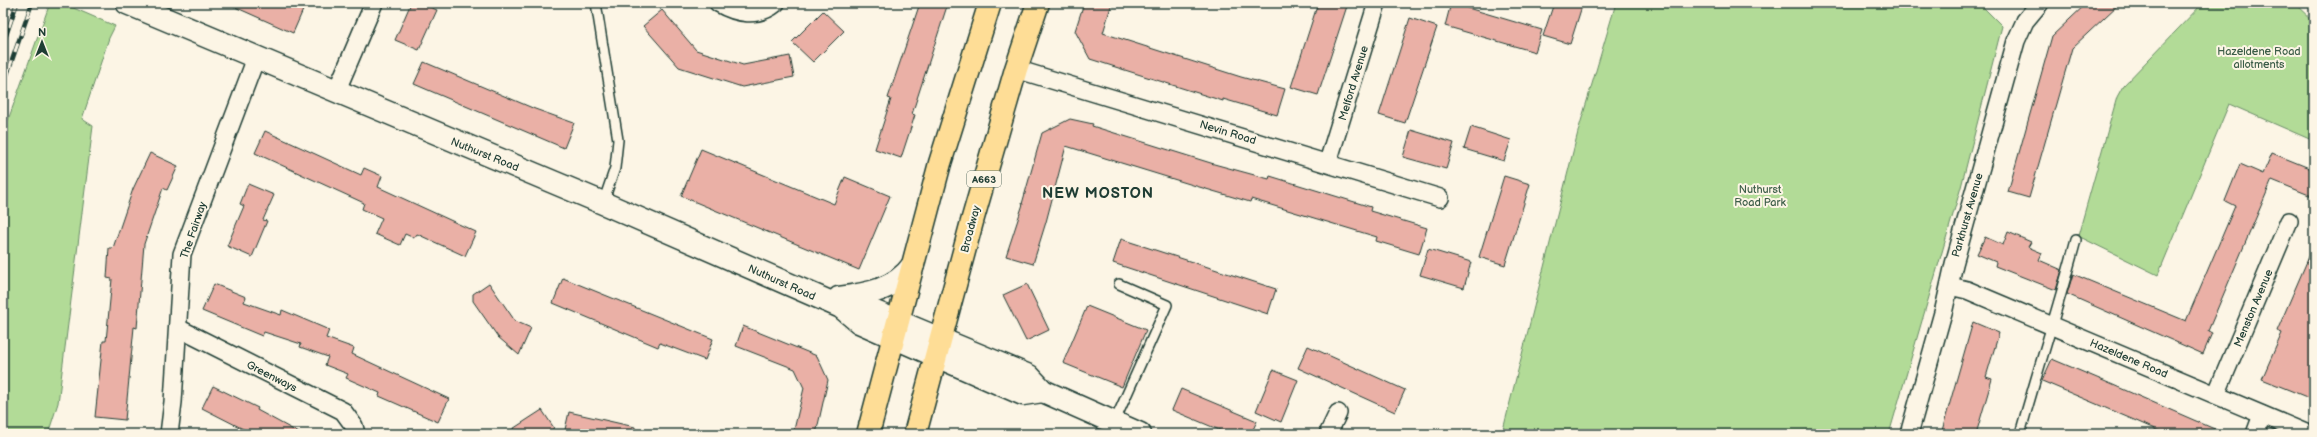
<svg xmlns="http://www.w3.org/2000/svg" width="2317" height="437" font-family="'Balsamiq Sans',sans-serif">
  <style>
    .green { fill: #b2db97; stroke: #688c66 }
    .building { fill: #eab0a6; stroke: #1f3d34 }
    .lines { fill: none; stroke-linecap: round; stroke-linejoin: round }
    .lane-casing { stroke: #1f3d34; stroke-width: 12 }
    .street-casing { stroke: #1f3d34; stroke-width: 20 }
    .secondary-casing { stroke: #1f3d34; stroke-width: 25 }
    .highway-casing { stroke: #1f3d34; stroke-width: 25 }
    .lane { stroke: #fcf5e5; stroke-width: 9 }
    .street { stroke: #fcf5e5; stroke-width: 17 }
    .secondary { stroke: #fcf5e5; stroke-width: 22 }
    .highway { stroke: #fedd96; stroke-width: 22 }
    .rail-casing { stroke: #1f3d34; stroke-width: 4.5 }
    .rail { stroke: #fcf5e5; stroke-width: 3; stroke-dasharray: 9; stroke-linecap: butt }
    .labels { text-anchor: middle; stroke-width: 4; stroke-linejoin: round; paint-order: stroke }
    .shield { fill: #fcf5e5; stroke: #617469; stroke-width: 1 }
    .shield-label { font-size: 10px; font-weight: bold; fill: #1f3d34 }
    .park-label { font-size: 11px; fill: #3c5d48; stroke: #fcf5e5 }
    .street-label { font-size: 11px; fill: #1f3d34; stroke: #fcf5e5 }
    .district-label { font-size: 15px; font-weight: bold; letter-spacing: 1px; fill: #1f3d34; stroke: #fcf5e5 }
  </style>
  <rect width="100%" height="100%" fill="#fcf5e5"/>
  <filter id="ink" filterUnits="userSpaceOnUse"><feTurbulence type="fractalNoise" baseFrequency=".025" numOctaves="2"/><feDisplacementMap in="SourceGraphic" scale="8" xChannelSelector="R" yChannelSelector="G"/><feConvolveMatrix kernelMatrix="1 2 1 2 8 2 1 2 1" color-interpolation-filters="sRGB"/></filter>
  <g filter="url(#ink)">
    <!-- green -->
    <g class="green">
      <path d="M50,3h12l53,23 -6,12 -27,81 11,7 -35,277 -10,31h-45v-300z"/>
      <path d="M1616,3h363l23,23 -41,161 -72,247h-387l77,-306z"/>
      <path d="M2203,3h91l20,19v119l-85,-37 -71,171 -80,-39 39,-139 6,-11z"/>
    </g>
    <!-- building -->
    <g class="building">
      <path d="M226,3h61l16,7 -10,23z"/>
      <path d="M411,3h9l17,7 -18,40 -24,-10z"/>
      <path d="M920,3h28l-36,111 3,1 -14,43 -26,-9 16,-50 -3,-1z"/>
      <path d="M1084,3h28l-9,30 138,44 44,12 -8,26 -54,-16v2l-133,-42 -15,-28z"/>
      <path d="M1318,3h30l-30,92 -27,-8z"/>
      <path d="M1451,3l91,27 -7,22 -90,-26z"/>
      <path d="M1554,3h29l-13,41 -27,-8z"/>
      <path d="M2087,3h33l-48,45 -43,150 -21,-6 44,-156z"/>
      <path d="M662,10l34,40 47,15 47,-9 4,21 -52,10 -63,-20 -36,-41z"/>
      <path d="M823,11l21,20 -31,31 -21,-20z"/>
      <path d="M1410,18l27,9 -32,96 -26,-8z"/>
      <path d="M424,62l111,47 39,14 -10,25 -150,-64z"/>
      <path d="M1070,119l23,5 -1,2 122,38 55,15 1,-3 101,31 -1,4 57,17 -8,26 -43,-13 1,-4 -126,-38 -1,3 -54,-16 -130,-40 -20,76 -13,42 -27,-8 17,-52h-1l20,-71z"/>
      <path d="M1471,127l40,13 -7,21 -40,-12z"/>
      <path d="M1411,130l43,13 -8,26 -43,-12z"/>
      <path d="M265,131l96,44 3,-7 18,8 -4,11 98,45 -11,24 -48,-22 -3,4 -9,-4 -5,11 -25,-11 7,-16 -20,-9 2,-6 -109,-50z"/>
      <path d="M701,149l133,55 11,-27 45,19 -31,74 -178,-74z"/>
      <path d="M150,153l28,13 -11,24 -4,-2 -19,56 -7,84 -3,-1 -9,93 -30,-3 8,-76h3l6,-62 -5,-1 2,-30h4l20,-59z"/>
      <path d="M2272,153l42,17v27l-42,-17 -64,151 4,2 -9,21 -136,-60 6,-20 113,47 49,-115 -10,-5 15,-37 23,10z"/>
      <path d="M1504,176l26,8 -25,81 -26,-8z"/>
      <path d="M248,184l26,11 -11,25 4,1 -15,36 -25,-11 17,-40 -4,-2z"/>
      <path d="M2008,232l23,10 -3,5 14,6 -3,7 23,10 -6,20 -61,-24 1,-4 -19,-8 8,-17 18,8z"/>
      <path d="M1121,239l155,50 -8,25 -155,-51z"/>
      <path d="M2314,245v155l-52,-21 20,-46 -5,-2z"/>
      <path d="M1428,249l43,13 -7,26 -44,-13z"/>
      <path d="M563,278l150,61 -8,21 -45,-17 -2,4 -105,-44z"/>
      <path d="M489,283l26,38 16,7 -12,27 -21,-18 -25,-36v-7z"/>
      <path d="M214,284l32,13 -2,5 37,13 1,-5 47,20 -3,8 28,10 -2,6 97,45 -11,23 -59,-26 1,-3 -34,-15 2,-4 -23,-9 3,-8 -28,-10 1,-3 -37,-12 -2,4 -60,-25z"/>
      <path d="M1027,284l22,46 -23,11 -23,-46z"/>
      <path d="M1087,306l59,24 -24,57 -59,-24z"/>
      <path d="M1973,322l26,11 -13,44 6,2 -16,55h-35z"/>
      <path d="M743,326l74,30 11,24 -12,54h-23l11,-46 -9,-19 -59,-23z"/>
      <path d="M1308,346l97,44 -10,22 -97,-44z"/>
      <path d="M2052,359l45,19 129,56h-60l-32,-14 -92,-39z"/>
      <path d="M1273,370l25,10 -17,42 -25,-11z"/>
      <path d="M213,386l45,22 -1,2 44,24h-48l-51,-26z"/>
      <path d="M1181,389l76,32 -6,13h-22l-57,-24z"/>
      <path d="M542,410l12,18 -9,6h-40z"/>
      <path d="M569,412l66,15v7h-71z"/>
    </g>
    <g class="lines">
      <!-- lane casing -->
      <g class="lane-casing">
        <g id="lane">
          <path d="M596,3l22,137 -3,28 -12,35"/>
          <path d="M1114,423l53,-118 -48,-21"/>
          <path d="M2020,434c18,-65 39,-129 56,-194"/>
        </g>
      </g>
      <!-- street casing -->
      <g class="street-casing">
        <g id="street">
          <path d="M718,3c19,11 40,15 58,0"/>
          <path d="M1016,69l424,129"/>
          <path d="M336,92l38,-89"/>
          <path d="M1328,162l49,-159"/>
          <path d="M1950,286l17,4 341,144"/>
          <path d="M178,328l165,83 11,15 2,8"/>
          <path d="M2216,395l73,-174"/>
          <path d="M169,434l4,-32 9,-148 74,-196"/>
          <path d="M1328,434l10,-21"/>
          <path d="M1909,434l35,-125 10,-45 62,-223 9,-20 15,-18"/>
          <path d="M2255,434l7,-19"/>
        </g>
      </g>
      <!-- secondary casing -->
      <g class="secondary-casing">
        <g id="secondary">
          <path d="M127,3l476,200 238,104 18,15 164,72 20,-3"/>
          <path d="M839,298c29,-4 56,-8 74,-33"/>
          <path d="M846,307h17l166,69 14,15 97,43"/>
        </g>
      </g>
      <!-- highway casing -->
      <g class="highway-casing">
        <g id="highway">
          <path d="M868,434l72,-271 50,-160"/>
          <path d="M915,434l58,-216 43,-149 22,-66"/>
        </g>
      </g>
      <!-- lane -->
      <use href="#lane" class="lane"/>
      <!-- street -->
      <use href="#street" class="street"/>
      <!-- secondary -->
      <use href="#secondary" class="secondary"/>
      <!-- highway -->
      <use href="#highway" class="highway"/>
      <!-- rail casing -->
      <g class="rail-casing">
        <g id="rail">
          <path d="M3,44l14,-41"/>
          <path d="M3,86l29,-83"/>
        </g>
      </g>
      <!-- rail -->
      <use href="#rail" class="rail"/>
    </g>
  </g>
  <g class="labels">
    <!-- shield labels -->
    <rect class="shield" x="967" y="171" width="34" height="16" rx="3"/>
    <g class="shield-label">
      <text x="984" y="183">A663</text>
    </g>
    <!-- park labels -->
    <g class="park-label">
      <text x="2259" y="55">Hazeldene Road<tspan x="2259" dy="13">allotments</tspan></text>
      <text x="1760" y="193">Nuthurst<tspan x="1760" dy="13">Road Park</tspan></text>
    </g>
    <!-- street labels -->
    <g class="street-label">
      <text transform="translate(1353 83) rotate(-73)" y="4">Melford Avenue</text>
      <text transform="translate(1228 132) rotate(17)" y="4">Nevin Road</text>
      <text transform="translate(485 154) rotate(22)" y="4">Nuthurst Road</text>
      <text transform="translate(1967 215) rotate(-74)" y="4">Parkhurst Avenue</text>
      <text transform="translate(970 229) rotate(-75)" y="4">Broadway</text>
      <text transform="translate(193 230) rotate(-71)" y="4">The Fairway</text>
      <text transform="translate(782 282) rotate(24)" y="4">Nuthurst Road</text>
      <text transform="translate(2253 308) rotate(-67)" y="4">Menston Avenue</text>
      <text transform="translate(2129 358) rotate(23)" y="4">Hazeldene Road</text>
      <text transform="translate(272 376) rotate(27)" y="4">Greenways</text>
    </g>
    <!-- district labels -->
    <g class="district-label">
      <text x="1098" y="198">NEW MOSTON</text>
    </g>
  </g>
  <!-- margin -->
  <rect width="2317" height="437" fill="none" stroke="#fcf5e5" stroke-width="16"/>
  <rect x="8" y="8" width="2301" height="421" fill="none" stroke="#1f3d34" stroke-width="1.5" filter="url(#ink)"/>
  <!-- north arrow -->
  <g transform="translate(42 42)" stroke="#fcf5e5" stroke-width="3" paint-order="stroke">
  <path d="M0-3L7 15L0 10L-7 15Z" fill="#1f3d34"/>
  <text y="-6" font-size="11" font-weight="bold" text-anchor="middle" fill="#1f3d34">N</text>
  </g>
</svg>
